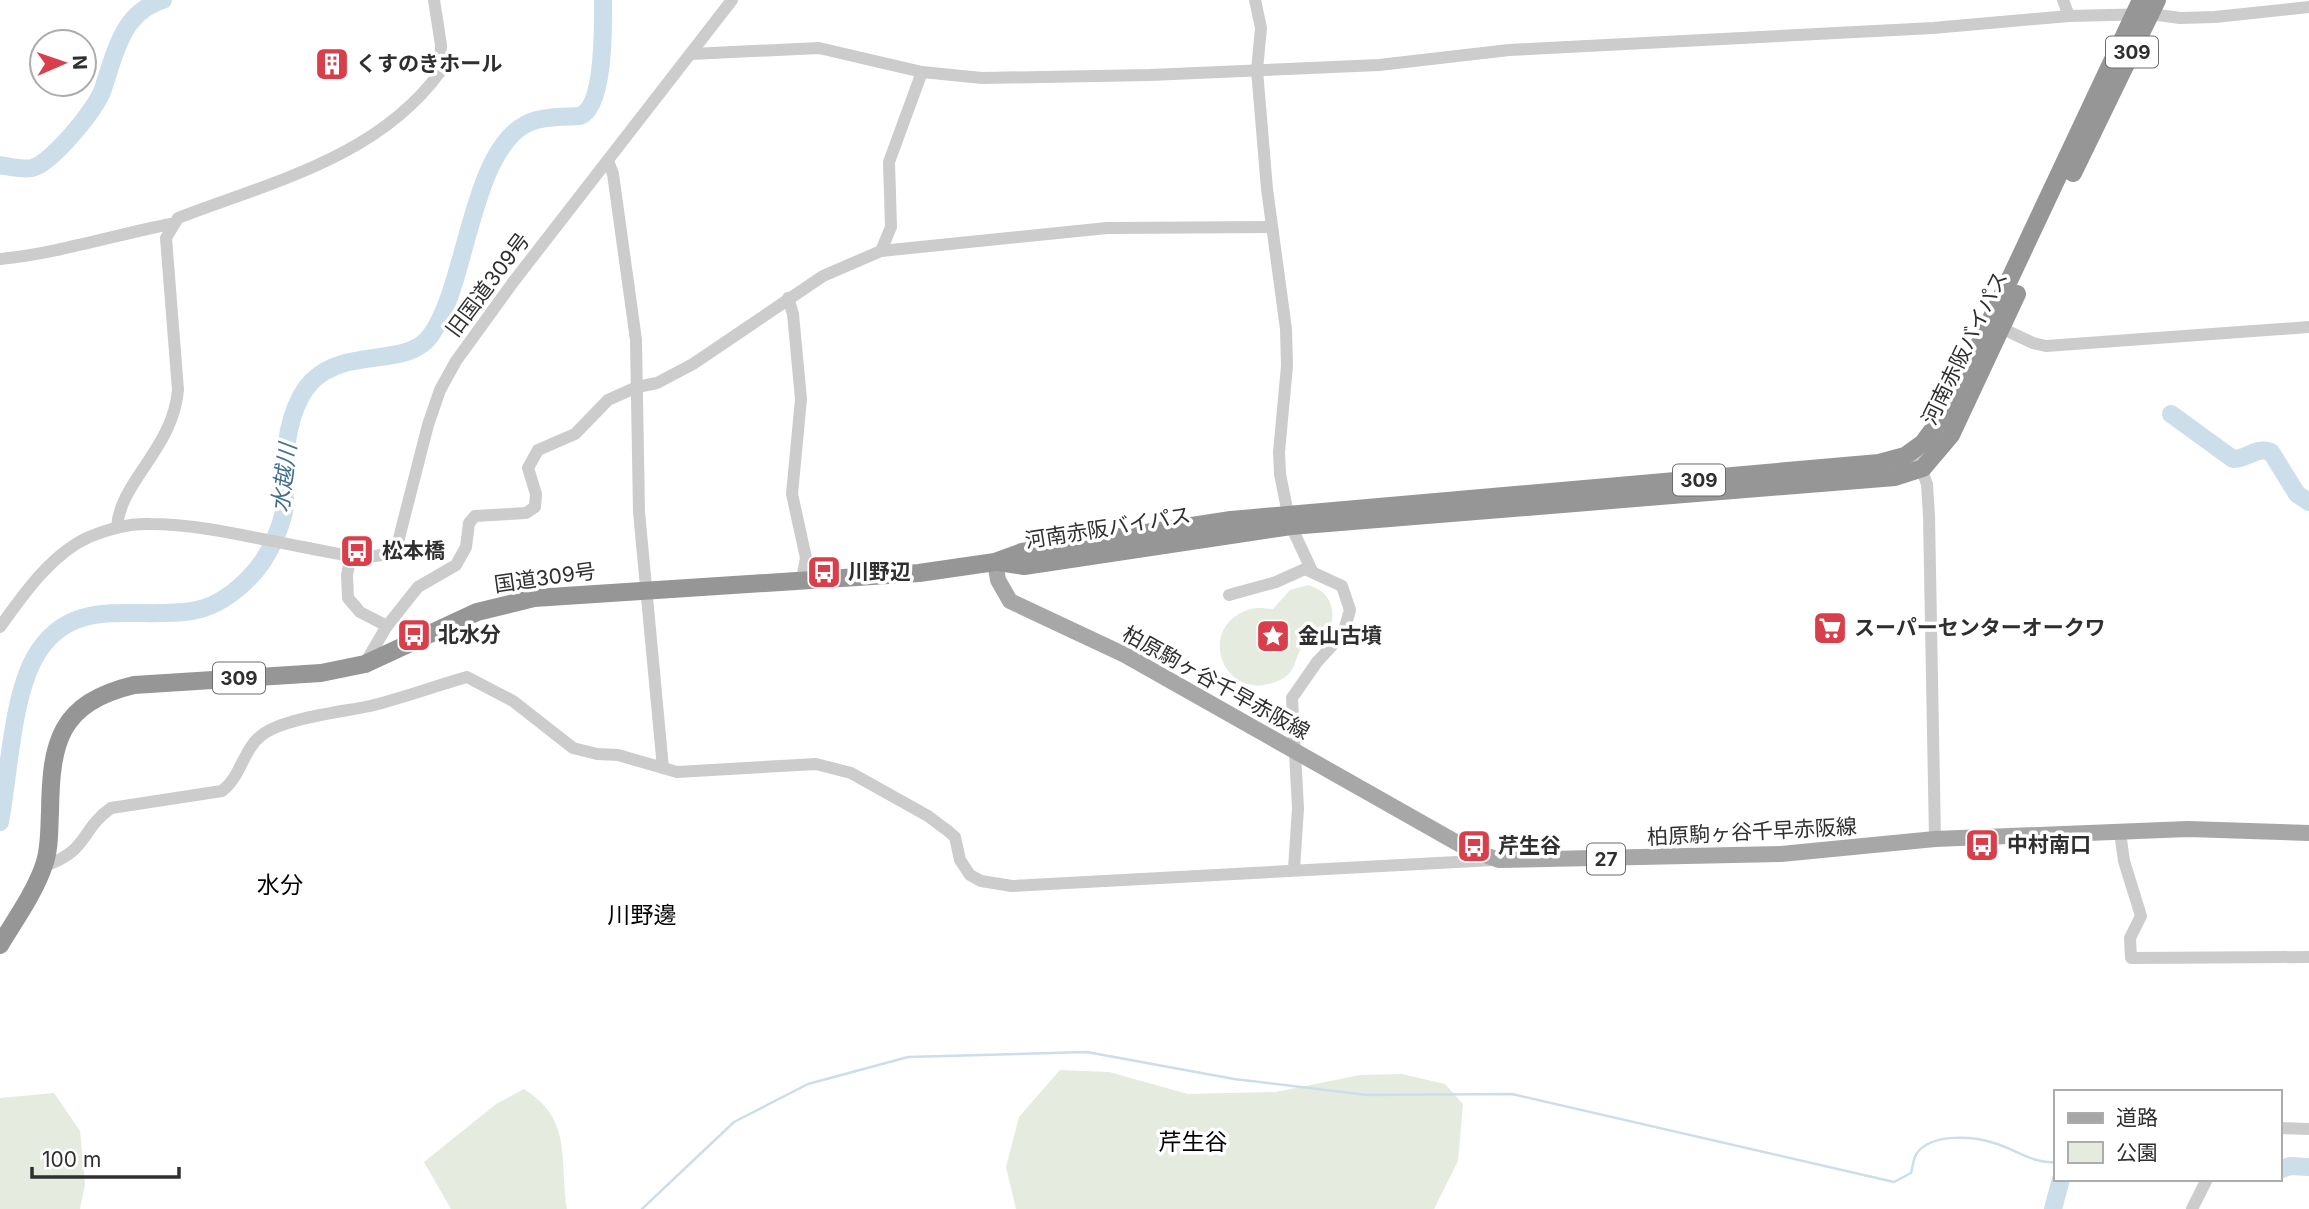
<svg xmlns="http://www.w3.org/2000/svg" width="2309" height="1209" font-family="Inter,'Noto Sans JP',sans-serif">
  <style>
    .green { fill: #e5ebde }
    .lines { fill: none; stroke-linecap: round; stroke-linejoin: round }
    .stream { stroke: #ccdeea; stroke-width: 2.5 }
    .river { stroke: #ccdeea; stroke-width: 18 }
    .minor { stroke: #ccc; stroke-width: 12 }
    .major { stroke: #a7a7a7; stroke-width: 16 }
    .highway { stroke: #969696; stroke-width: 18 }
    .labels { text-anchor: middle; stroke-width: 7; stroke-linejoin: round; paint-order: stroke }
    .shield { fill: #fff; stroke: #6d6d6d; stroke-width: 2 }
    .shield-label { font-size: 19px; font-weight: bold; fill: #2f2f2f }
    .poi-label { font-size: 21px; font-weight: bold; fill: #2f2f2f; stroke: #fff; text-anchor: start }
    .street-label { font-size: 21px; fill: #2f2f2f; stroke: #fff }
    .water-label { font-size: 23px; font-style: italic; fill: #43708c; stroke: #fff }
    .neighbourhood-label { font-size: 23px; fill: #000; stroke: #fff }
  </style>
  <rect width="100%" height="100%" fill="#fff"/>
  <!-- green -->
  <g class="green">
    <path d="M1308,585c23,6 30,27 20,47 -7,6 -17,7 -23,12 -11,10 -7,27 -23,35 -59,30 -89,-54 -31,-70 7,-2 15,0 22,0l17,-19z"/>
    <path d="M1060,1070l49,2 79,22 88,-2 84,-17 42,-1 43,10 18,20 -5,57 -24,48h-418l-10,-42 13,-50z"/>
    <path d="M524,1089c49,31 35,68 43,120h-116l-27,-47 72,-58z"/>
    <path d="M54,1093l26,38 5,53 -5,25h-80v-111z"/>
  </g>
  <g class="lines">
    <!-- stream -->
    <path class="stream" d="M642,1209l92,-87 74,-38 100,-27 179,-5 147,27 133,16 145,-1 382,88 17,-9c2,-6 2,-15 6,-20 15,-20 56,-17 77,-10 21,6 39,21 61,19"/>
    <!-- river -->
    <g class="river">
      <path d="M0,165c11,2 21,5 32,3 20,-5 65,-60 71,-79 12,-35 18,-76 60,-89"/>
      <path d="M2171,414l62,45c15,0 23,-13 38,-7l26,42 12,8"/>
      <path d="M0,822c9,-48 12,-124 35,-165 36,-63 97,-37 157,-46 28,-4 55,-27 71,-50 9,-14 17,-33 21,-49 2,-11 0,-25 0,-37 1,-30 6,-71 28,-94 36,-35 95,-12 119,-46 37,-52 39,-184 97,-212 16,-7 35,-6 52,-7 25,-10 23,-92 23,-116"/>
      <path d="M2279,1170l11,-4 19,1"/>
      <path d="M2053,1209l8,-30"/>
    </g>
    <!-- minor -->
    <g class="minor">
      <path d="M1255,0l6,28 -4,42 10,119 19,140 1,37 -8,86 1,22 8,40"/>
      <path d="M2063,0l6,16"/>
      <path d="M691,54l128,-6 103,24 60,6 168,-3 229,-10 130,-15 424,-22 136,-12 82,-2 29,4 35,-1 94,-10"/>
      <path d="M608,161l5,13 23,166 3,172 24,256"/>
      <path d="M881,251l10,-24 -2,-65 33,-90"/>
      <path d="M0,259c59,-6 114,-24 171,-35"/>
      <path d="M788,298l5,16 8,85 -9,95 14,64 -4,21"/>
      <path d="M2001,328l32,15 13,3 263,-19"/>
      <path d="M1914,449l13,35 2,32 6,323"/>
      <path d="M1291,526l21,45"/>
      <path d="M117,527c3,-46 56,-78 61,-137l-12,-152 12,-20c94,-36 200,-61 262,-146l1,-27 -7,-45"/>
      <path d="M351,555l-4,20 1,23 12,14 27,14 -22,37"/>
      <path d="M1229,595l47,-13 29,-13 37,17 8,24 -7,24 -26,28 -25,36 6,110 -4,61"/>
      <path d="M387,626l31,-39 38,-22 10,-18 3,-24 6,-7 51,-3 9,-6 1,-13 -8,-26 10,-18 37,-16 33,-34 29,-13 20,-4 36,-19 130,-88 58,-25 226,-23 165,-1"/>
      <path d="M0,627c23,-32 51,-73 89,-90 19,-8 40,-14 61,-13 52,0 107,15 158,24 23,4 49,12 74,7 8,-2 11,-6 16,-13l30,-117 12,-35 16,-29 58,-80 218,-281"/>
      <path d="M2120,832l4,29 17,55 -11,22 1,20 178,-1"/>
      <path d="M44,866c45,-15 36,-36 67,-58l111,-17c19,-14 21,-42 40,-56 22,-17 80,-23 108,-29 33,-8 65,-20 97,-29l46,24 60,47 24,6 21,1 59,17 139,-8 35,9 77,43 20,15 7,6 5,23 10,15 11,6 31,5 482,-26"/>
      <path d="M2279,1128l30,1"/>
      <path d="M2192,1209l15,-30"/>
    </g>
    <!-- major -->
    <path class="major" d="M995,562l3,18 12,21 115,54 343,194 31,11 282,-6 154,-15 253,-10 121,4"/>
    <!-- highway -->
    <g class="highway">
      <path d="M2073,173l84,-173"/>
      <path d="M999,562l25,4 267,-40 604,-49 28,-9 28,-33 66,-141"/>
      <path d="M0,945c15,-25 35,-53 44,-80 6,-17 5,-35 6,-53 1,-70 9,-109 84,-127l187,-12 44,-9 112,-52 57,-14 385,-25 76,-11 27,-10 209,-32 648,-57 26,-7 18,-13 27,-37 191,-406"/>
    </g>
  </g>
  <!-- icons -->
  <defs>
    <g id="building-square" transform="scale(1.75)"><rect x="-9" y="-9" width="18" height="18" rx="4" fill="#d93f4b" stroke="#fff"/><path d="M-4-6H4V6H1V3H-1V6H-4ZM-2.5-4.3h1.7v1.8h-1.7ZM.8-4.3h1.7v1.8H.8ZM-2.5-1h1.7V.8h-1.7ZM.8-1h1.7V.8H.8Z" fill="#fff"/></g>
    <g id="bus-square" transform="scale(1.75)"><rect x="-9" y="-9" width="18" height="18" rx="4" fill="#d93f4b" stroke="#fff"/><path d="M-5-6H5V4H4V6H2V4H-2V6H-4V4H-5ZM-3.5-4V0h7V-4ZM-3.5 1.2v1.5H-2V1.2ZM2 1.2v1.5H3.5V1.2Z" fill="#fff"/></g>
    <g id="supermarket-square" transform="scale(1.75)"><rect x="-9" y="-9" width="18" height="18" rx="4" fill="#d93f4b" stroke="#fff"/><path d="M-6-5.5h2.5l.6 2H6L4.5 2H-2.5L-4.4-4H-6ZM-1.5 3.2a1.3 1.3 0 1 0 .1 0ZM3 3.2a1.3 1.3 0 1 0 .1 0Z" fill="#fff"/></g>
    <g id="sight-square" transform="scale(1.75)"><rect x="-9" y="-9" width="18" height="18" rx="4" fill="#d93f4b" stroke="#fff"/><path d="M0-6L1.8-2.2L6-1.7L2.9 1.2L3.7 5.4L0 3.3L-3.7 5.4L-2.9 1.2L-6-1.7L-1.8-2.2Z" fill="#fff"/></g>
  </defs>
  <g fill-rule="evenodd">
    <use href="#building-square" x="332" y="64"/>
    <use href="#bus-square" x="357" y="551"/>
    <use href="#bus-square" x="824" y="572"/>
    <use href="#supermarket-square" x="1830" y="628"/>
    <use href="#bus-square" x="414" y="635"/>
    <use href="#sight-square" x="1273" y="636"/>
    <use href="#bus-square" x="1982" y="845"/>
    <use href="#bus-square" x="1474" y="846"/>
  </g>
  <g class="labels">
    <!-- shield labels -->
    <g class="shield">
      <rect x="2106" y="36.5" width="52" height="31" rx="5"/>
      <rect x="1673" y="464.5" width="52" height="31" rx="5"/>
      <rect x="213" y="662.5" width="52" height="31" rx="5"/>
      <rect x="1587" y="843.5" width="38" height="31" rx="5"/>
    </g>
    <g class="shield-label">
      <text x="2132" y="59">309</text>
      <text x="1699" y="487">309</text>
      <text x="239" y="685">309</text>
      <text x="1606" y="866">27</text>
    </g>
    <!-- poi labels -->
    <g class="poi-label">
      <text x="356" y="71">くすのきホール</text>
      <text x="382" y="558">松本橋</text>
      <text x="848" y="579">川野辺</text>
      <text x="1854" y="635">スーパーセンターオークワ</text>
      <text x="438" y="642">北水分</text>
      <text x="1298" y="643">金山古墳</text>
      <text x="2007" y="852">中村南口</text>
      <text x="1498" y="853">芹生谷</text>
    </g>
    <!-- street labels -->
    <g class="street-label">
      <text transform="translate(488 285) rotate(-53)" y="7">旧国道309号</text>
      <text transform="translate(1965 348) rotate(-64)" y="7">河南赤阪バイパス</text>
      <text transform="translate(1108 528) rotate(-9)" y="7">河南赤阪バイパス</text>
      <text transform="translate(545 578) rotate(-8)" y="7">国道309号</text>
      <text transform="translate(1216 683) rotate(29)" y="7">柏原駒ヶ谷千早赤阪線</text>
      <text transform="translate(1752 832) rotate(-3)" y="7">柏原駒ヶ谷千早赤阪線</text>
    </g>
    <!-- water labels -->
    <g class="water-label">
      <text transform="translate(284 478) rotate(-83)" y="8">水越川</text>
    </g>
    <!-- neighbourhood labels -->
    <g class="neighbourhood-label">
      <text x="280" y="893">水分</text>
      <text x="642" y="923">川野邊</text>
      <text x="1193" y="1150">芹生谷</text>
    </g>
  </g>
  <!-- legend -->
  <rect x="2054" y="1090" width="228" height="91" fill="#ffffff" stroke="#acacac" stroke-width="2"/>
  <rect x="2068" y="1113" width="35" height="10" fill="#a7a7a7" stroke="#acacac" stroke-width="2"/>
  <text x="2116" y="1125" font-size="21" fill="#2f2f2f">道路</text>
  <rect x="2068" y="1142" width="35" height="21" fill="#e5ebde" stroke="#acacac" stroke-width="2"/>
  <text x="2116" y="1160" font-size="21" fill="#2f2f2f">公園</text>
  <!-- north arrow -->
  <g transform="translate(63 63) rotate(88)"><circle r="33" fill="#ffffff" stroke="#acacac" stroke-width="2"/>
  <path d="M0-5L12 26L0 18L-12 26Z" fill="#d93f4b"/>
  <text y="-10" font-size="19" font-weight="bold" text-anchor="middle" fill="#2f2f2f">N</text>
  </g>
  <!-- scale -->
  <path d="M32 1167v10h147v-10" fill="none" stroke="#2f2f2f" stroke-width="3.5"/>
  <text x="42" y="1167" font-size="21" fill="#2f2f2f" stroke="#ffffff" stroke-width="5" paint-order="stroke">100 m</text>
</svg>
